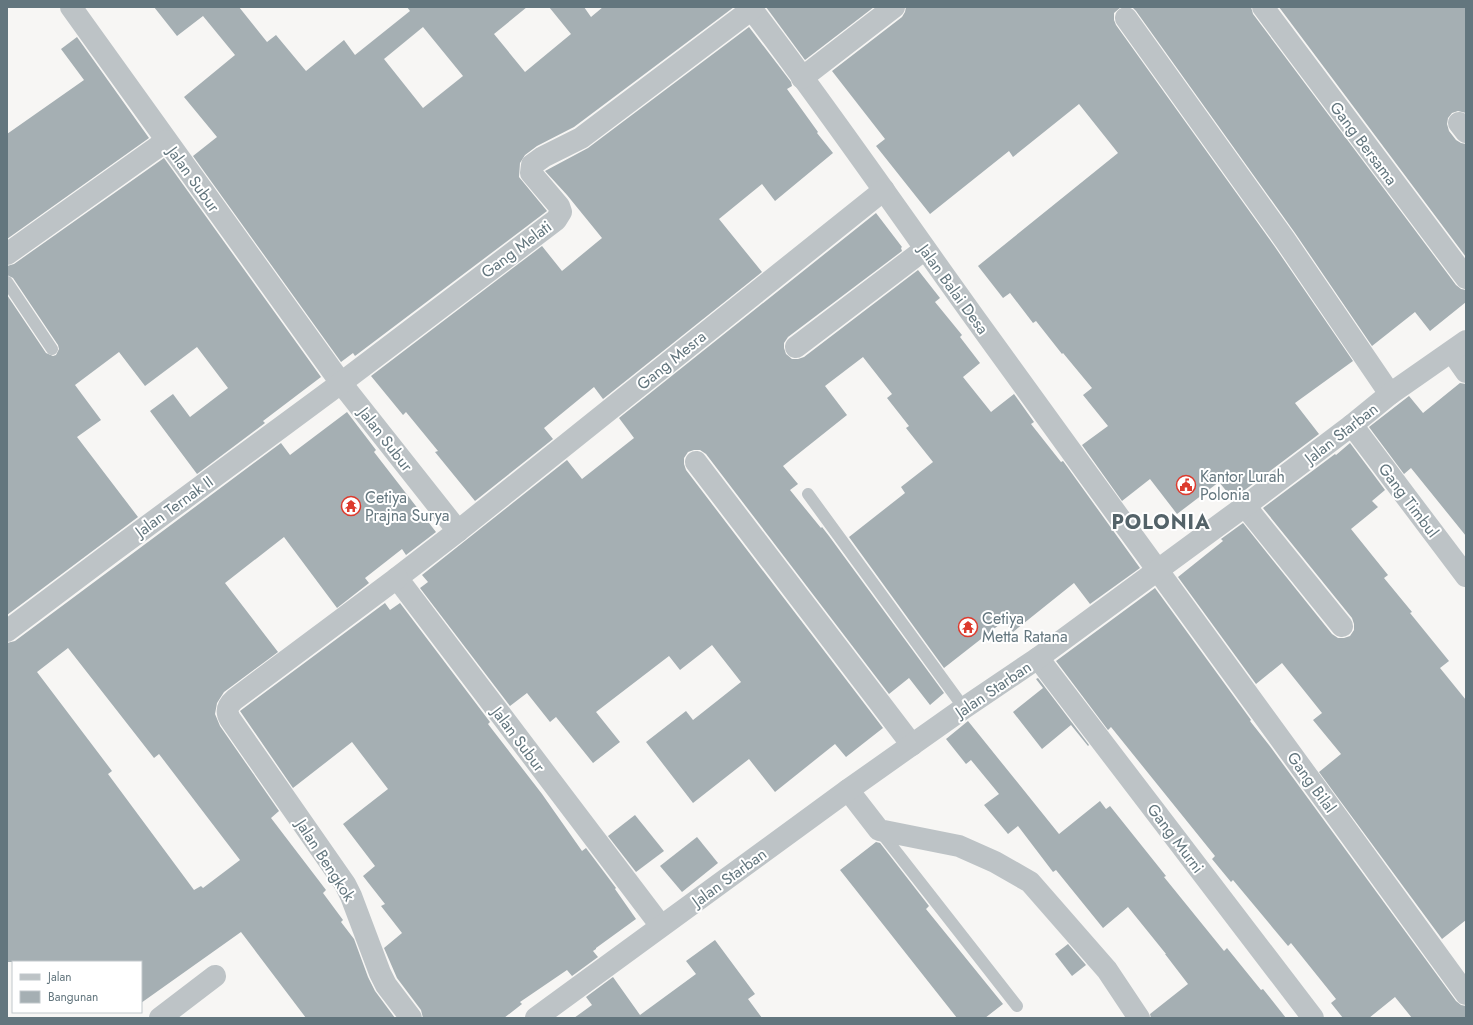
<svg xmlns="http://www.w3.org/2000/svg" width="1473" height="1025" font-family="Jost,sans-serif">
  <style>
    .building { fill: #a5afb3; fill-rule: evenodd }
    .lines { fill: none; stroke-linecap: round; stroke-linejoin: round }
    .service { stroke: #bdc3c6; stroke-width: 12 }
    .minor { stroke: #bdc3c6; stroke-width: 22 }
    .labels { text-anchor: middle; stroke-width: 4; stroke-linejoin: round; paint-order: stroke }
    .street-label { font-size: 16px; fill: #63767e; stroke: #fff }
    .poi-label { font-size: 16px; fill: #63767e; stroke: #fff; text-anchor: start }
    .district-label { font-size: 20px; font-weight: bold; letter-spacing: 1px; fill: #546369; stroke: #fff }
  </style>
  <rect width="100%" height="100%" fill="#f7f6f4"/>
  <!-- building -->
  <g class="building">
    <path d="M154,7h85l28,35 9,-7 30,36 38,-31 11,15 55,-44 -3,-4h120l-33,27 31,38 46,-38 -22,-27h35l7,10 12,-10h131l-160,120 -37,19 -12,9 -5,8 -1,14 28,34 -192,145 -2,-3 -12,9 -148,-206 24,-19 -33,-40 51,-42 -32,-39 -26,20zM423,27l40,49 -40,32 -39,-49z"/>
    <path d="M766,7h108l-69,53z"/>
    <path d="M906,7h215l-7,6v7l2,5 159,222 78,114 -58,42 24,31 -86,65 -14,-17 -42,32 -27,-35 -28,22 -40,-56 26,-19 -25,-31 9,-7 -29,-35 -1,1 -26,-33 -3,2 -23,-30 -7,5 -25,-32 140,-113 -39,-49 -66,53 -4,-6 -79,63 -54,-68 9,-7 -53,-68 70,-54 3,-5z"/>
    <path d="M1132,7h119l2,7 203,271 5,4 5,1v12l-36,29 -15,-19 -43,34 -77,-113 -159,-222z"/>
    <path d="M1279,7h187v106l-8,-2 -6,2 -4,5 -1,6 2,7 7,9 5,3 5,1v113z"/>
    <path d="M749,27l42,55 1,4 -5,3 31,43 -1,1 16,20 -58,48 -13,-17 -43,35 43,53 -159,127 -9,-12 -50,41 9,11 -78,62 -40,-49 3,-1 -32,-39 -3,3 -32,-39 171,-130 20,25 40,-33 -35,-43 -22,-24 43,-23z"/>
    <path d="M77,37l72,101 -142,101v-105l77,-54 -23,-31z"/>
    <path d="M164,158l157,219 -58,44 2,2 -68,51 -47,-63 23,-17 17,23 38,-29 -31,-41 -52,39 -26,-34 -44,33 26,35 -24,17 61,80 -131,98v-320l39,58 7,3 3,-1 3,-6 -1,-4 -45,-67 -6,-3v-9l7,-2z"/>
    <path d="M876,213l26,34 -1,1 1,3 -114,86 -4,6v5l2,6 6,5h6l6,-2 114,-87 22,28 -5,4 27,33 -2,2 20,26 -17,14 28,35 23,-18 20,28 -3,2 30,38 2,-1 77,107 -50,36 -16,-21 -61,49 -9,-11 -60,47 -95,-131 56,-44 -4,-6 32,-25 -27,-34 3,-2 -22,-28 5,-4 -29,-37 -38,29 22,29 -64,51 15,18 -8,6 31,38 1,-1 7,9 115,157 -14,12 -21,-27 -20,16 -183,-240 -6,-4h-6l-6,2 -4,6v6l2,6 197,258 -37,29 -11,-13 -60,48 -26,-33 -56,44 -47,-61 40,-31 7,9 48,-38 -29,-37 -32,25 -11,-14 -73,56 24,30 -27,21 -37,-46 -6,5 -23,-29 -17,13 -90,-118 8,-6 -6,-7 145,-115 15,19 52,-41 -15,-20z"/>
    <path d="M1460,383l6,1v152l-55,-68 -7,6 -35,-47 40,-31 14,17z"/>
    <path d="M347,412l29,38 -2,2 62,80 -30,23 -4,-6 -37,29 4,5 -32,25 -53,-71 -59,46 53,69 -54,40 -7,11 -2,11 5,12 59,85 -8,7 55,72 -3,3 20,27 -2,2 13,17 14,38 7,14 20,27h-89l-65,-86 -100,71v-41h-134v-319l8,-2 266,-198 9,12zM68,648l86,110 5,-4 81,106 -37,28 -2,-2 -7,4 -86,-116 4,-3 -75,-99z"/>
    <path d="M1350,443l35,47 -13,11 6,6 -27,22 37,46 -4,3 28,34 -2,1 39,48 -9,7 26,32v220l-24,19 -123,-167 22,-18 -28,-34 9,-7 -40,-50 -26,21 -78,-107 45,-36 -2,-2 22,-16 89,111 6,4h6l6,-2 4,-6v-6l-2,-6 -89,-110 72,-54 1,1z"/>
    <path d="M1155,588l96,132 -1,1 19,24 187,256 5,4 5,1v12h-54l-17,-21 -26,21h-26l-12,-15 5,-4 -45,-56 -3,3 -55,-66 -2,2 -19,-23 3,-3 -104,-129 -3,3 -52,-69z"/>
    <path d="M385,603l5,7 10,-7 90,119 -2,2 54,70 40,57 4,-3 30,40 -1,1 21,30 -40,29v1l-3,2 5,6 -26,19 -5,-6 -47,32 2,2 -18,14h-81l-2,-8 -24,-32 -13,-30 18,-15 -21,-27 4,-2 -22,-28 12,-10 -32,-42 45,-35 -36,-47 -59,46 -53,-77z"/>
    <path d="M1038,678l51,67 -1,1 -17,-21 -29,24 -29,-37 30,-24 -7,-9z"/>
    <path d="M968,721l91,113 41,-33 6,8 4,-3 56,70 -2,1 60,74 3,-3 34,42 2,-1 23,29h-135l-1,-4 38,-30 -23,-30h1l-38,-47 -25,21 -47,-58 -3,2 -35,-46 -10,8 -24,-29 15,-11 -28,-34 -5,4 -20,-25z"/>
    <path d="M635,815l29,36 -28,21 -28,-36z"/>
    <path d="M697,837l21,26 -36,29 -22,-26z"/>
    <path d="M876,842l4,1 49,63 -3,3 77,95 -18,14h-28l-117,-148z"/>
    <path d="M715,940l40,54 -7,5 14,19h-188l18,-13 -6,-8 27,-20 27,38 56,-41 -10,-13z"/>
    <path d="M1068,944l18,21 -14,11 -17,-22z"/>
  </g>
  <g class="lines">
    <!-- service -->
    <g class="service">
      <path d="M7,282l45,67"/>
      <path d="M808,494l156,214"/>
      <path d="M880,831l137,175"/>
    </g>
    <!-- minor -->
    <g class="minor">
      <path d="M71,7l270,376 117,148 -61,47 264,348"/>
      <path d="M750,7c82,107 158,219 237,328 159,220 319,439 479,659"/>
      <path d="M1263,7l203,271"/>
      <path d="M1126,18l159,222 105,154"/>
      <path d="M802,78l92,-71"/>
      <path d="M1459,123l7,9"/>
      <path d="M7,254l159,-113"/>
      <path d="M796,347l129,-98"/>
      <path d="M1452,352l14,20"/>
      <path d="M1352,425l114,151"/>
      <path d="M696,462l216,283"/>
      <path d="M1245,506l97,120"/>
      <path d="M458,531l426,-341"/>
      <path d="M397,578l-162,121c-7,6 -10,11 -5,20l115,165 6,12 29,77 6,12 25,33"/>
      <path d="M7,631l105,-79 229,-169 215,-163 5,-8 -2,-6 -28,-33 1,-8 11,-8 38,-19 171,-129"/>
      <path d="M1038,658l275,360"/>
      <path d="M848,790l31,40 80,16 36,16 35,20 77,88 32,48"/>
      <path d="M160,1018l55,-42"/>
      <path d="M536,1018l312,-228 116,-82 74,-50 207,-152 107,-81 38,-31 76,-53"/>
    </g>
  </g>
  <!-- icons -->
  <defs>
    <g id="civic-ring" transform="scale(1)"><circle r="9.5" fill="#fff" stroke="#dd3a2d" stroke-width="1.5"/><path d="M-.6-6.5H3V-4.5H.6V-3L4-1V1h2V6H-6V1h2V-1L-.6-3ZM-1.2 2.5V6h2.4V2.5Z" fill="#dd3a2d"/></g>
    <g id="temple-ring" transform="scale(1)"><circle r="9.5" fill="#fff" stroke="#dd3a2d" stroke-width="1.5"/><path d="M0-6L5-2H3V0L6.5 2.5H4V6H1.5V3h-3V6H-4V2.5H-6.5L-3 0V-2H-5Z" fill="#dd3a2d"/></g>
  </defs>
  <g fill-rule="evenodd">
    <use href="#civic-ring" x="1186" y="485"/>
    <use href="#temple-ring" x="351" y="506"/>
    <use href="#temple-ring" x="968" y="627"/>
  </g>
  <g class="labels">
    <!-- street labels -->
    <g class="street-label">
      <text transform="translate(1364 143) rotate(53)" y="6">Gang Bersama</text>
      <text transform="translate(194 179) rotate(54)" y="6">Jalan Subur</text>
      <text transform="translate(516 249) rotate(-37)" y="6">Gang Melati</text>
      <text transform="translate(954 289) rotate(54)" y="6">Jalan Balai Desa</text>
      <text transform="translate(671 360) rotate(-39)" y="6">Gang Mesra</text>
      <text transform="translate(1341 433) rotate(-38)" y="6">Jalan Starban</text>
      <text transform="translate(386 439) rotate(52)" y="6">Jalan Subur</text>
      <text transform="translate(1409 500) rotate(53)" y="6">Gang Timbul</text>
      <text transform="translate(174 506) rotate(-36)" y="6">Jalan Ternak II</text>
      <text transform="translate(993 689) rotate(-34)" y="6">Jalan Starban</text>
      <text transform="translate(519 739) rotate(53)" y="6">Jalan Subur</text>
      <text transform="translate(1312 782) rotate(54)" y="6">Gang Bilal</text>
      <text transform="translate(1176 838) rotate(53)" y="6">Gang Murni</text>
      <text transform="translate(326 860) rotate(57)" y="6">Jalan Bengkok</text>
      <text transform="translate(729 877) rotate(-36)" y="6">Jalan Starban</text>
    </g>
    <!-- poi labels -->
    <g class="poi-label">
      <text x="1200" y="482">Kantor Lurah<tspan x="1200" dy="18">Polonia</tspan></text>
      <text x="365" y="503">Cetiya<tspan x="365" dy="18">Prajna Surya</tspan></text>
      <text x="982" y="624">Cetiya<tspan x="982" dy="18">Metta Ratana</tspan></text>
    </g>
    <!-- district labels -->
    <g class="district-label">
      <text x="1161" y="529">POLONIA</text>
    </g>
  </g>
  <!-- border -->
  <rect width="1473" height="1025" fill="none" stroke="#63767e" stroke-width="16"/>
  <!-- legend -->
  <rect x="12" y="961" width="130" height="52" fill="#ffffff" stroke="#c1c8cb"/>
  <rect x="20" y="974" width="20" height="6" fill="#bdc3c6" stroke="#c1c8cb"/>
  <text x="48" y="981" font-size="12" fill="#63767e">Jalan</text>
  <rect x="20" y="991" width="20" height="12" fill="#a5afb3" stroke="#c1c8cb"/>
  <text x="48" y="1001" font-size="12" fill="#63767e">Bangunan</text>
</svg>
